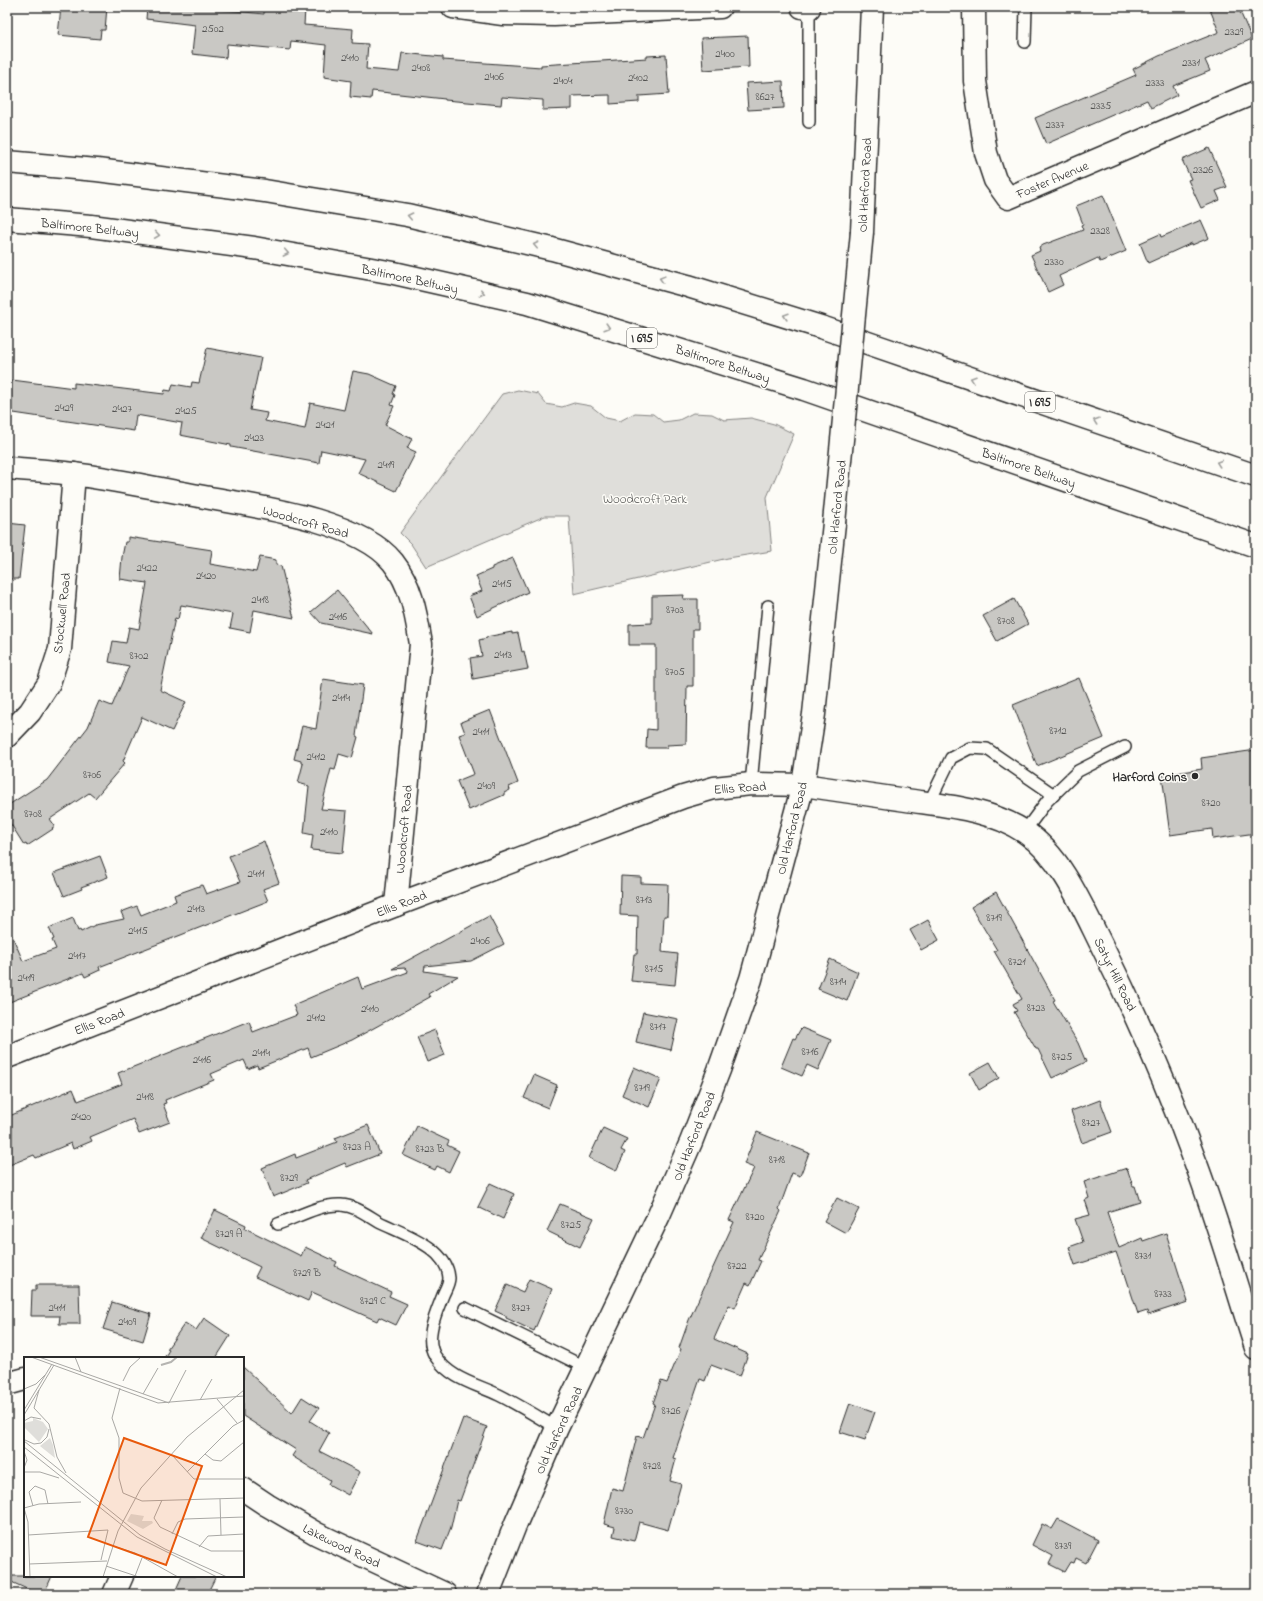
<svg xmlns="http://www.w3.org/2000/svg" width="1263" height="1601" font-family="'Indie Flower',sans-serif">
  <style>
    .green { fill: #dfdeda; stroke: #858482 }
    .building { fill: #c9c8c4; stroke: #2b2b2b }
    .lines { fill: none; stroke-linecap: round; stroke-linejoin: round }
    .lane-casing { stroke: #2b2b2b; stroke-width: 14 }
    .street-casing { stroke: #2b2b2b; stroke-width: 25 }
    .secondary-casing { stroke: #2b2b2b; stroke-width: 25 }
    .highway-casing { stroke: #2b2b2b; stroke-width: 25 }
    .lane { stroke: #fdfcf7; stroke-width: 11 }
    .street { stroke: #fdfcf7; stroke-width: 22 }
    .secondary { stroke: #fdfcf7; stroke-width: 22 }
    .highway { stroke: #fdfcf7; stroke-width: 22 }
    .secondary-bridge-casing { stroke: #2b2b2b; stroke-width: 25; stroke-linecap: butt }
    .secondary-bridge { stroke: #fdfcf7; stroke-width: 22 }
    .oneway { stroke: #9e9e9b }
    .poi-dot { fill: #2b2b2b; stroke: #fdfcf7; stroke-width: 1.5 }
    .labels { text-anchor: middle; stroke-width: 3; stroke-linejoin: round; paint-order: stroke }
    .number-label { font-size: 11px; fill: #525251 }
    .shield { fill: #fdfcf7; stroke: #6a6a68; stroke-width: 1 }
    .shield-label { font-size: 12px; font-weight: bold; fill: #2b2b2b }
    .street-label { font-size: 13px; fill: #2b2b2b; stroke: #fdfcf7 }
    .park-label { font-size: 13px; fill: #585857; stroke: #fdfcf7 }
    .poi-label { font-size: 13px; font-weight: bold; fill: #2b2b2b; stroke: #fdfcf7; text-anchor: end }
    .inset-river { fill: none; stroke: #b5b4b1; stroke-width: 2 }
    .inset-road { fill: none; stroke: #a9a8a5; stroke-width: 1 }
    .view { fill: #e8590c; fill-opacity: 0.15; stroke: #e8590c; stroke-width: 2 }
    .inset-edge { fill: none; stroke: #2b2b2b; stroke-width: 2 }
  </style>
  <rect width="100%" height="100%" fill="#fdfcf7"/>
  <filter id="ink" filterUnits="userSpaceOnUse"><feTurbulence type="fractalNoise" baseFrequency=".025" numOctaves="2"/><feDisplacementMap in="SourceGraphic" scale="8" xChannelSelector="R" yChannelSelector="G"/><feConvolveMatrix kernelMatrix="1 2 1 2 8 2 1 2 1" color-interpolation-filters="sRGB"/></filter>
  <g filter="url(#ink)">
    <!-- green -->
    <path class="green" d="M518,390l20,4 8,10 16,3 12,-4 17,3 15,12 14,3 15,-8 18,1 10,8 16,-2 14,-7 19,1 12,6 27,-2 23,6 20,10 -27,63 5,54 -44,7 -154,36 -5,-78h-24l-119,51 -15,-23 -11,-11 102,-139z"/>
    <!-- building -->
    <g class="building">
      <path d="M61,7h46l-2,23h-4l-1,9 -42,-4z"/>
      <path d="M147,7h68v2l49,5v-7l41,2 -1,16 49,4 -1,14 16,1 -2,25 33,3 3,-19 41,4v3l98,7v-2l106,-7v-2l19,-1 3,39 -30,2v6l-29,2v-9l-38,1v13l-29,1v-10l-41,-3 -1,8 -56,-5v-1l-73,-8 -1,8 -21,-2 1,-16 -27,-4 2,-32 -35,-4 -1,9 -63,-6 -1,14 -34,-4 3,-29 -49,-6z"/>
      <path d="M1209,7h29l14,32 -47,21 5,11 -37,15 4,9 -26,13 -4,-8 -101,44 -11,-26 101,-43 -3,-6 26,-13 60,-24z"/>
      <path d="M748,36l1,31 -46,3 -2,-32z"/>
      <path d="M783,81l1,27 -36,2 -2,-27z"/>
      <path d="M1209,148l18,39 -11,4 4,9 -19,8 -13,-28 3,-1 -9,-19z"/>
      <path d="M1103,195l23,56 -26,11 -2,-4 -39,18 4,9 -15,7 -17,-37 9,-4 -1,-3 4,-3 40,-15 -2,-5 2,-1 -7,-18z"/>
      <path d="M1201,220l8,18 -17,7v-2l-44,20 -8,-20 20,-9 1,3z"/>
      <path d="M207,348l54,10 -11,52 17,3 -2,8 40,8 5,-26 34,7 9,-39 16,3 27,12 -3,8 2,1 -4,10 3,1 -9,19 27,14 -5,9 9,4 -20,39 -38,-18 7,-14 -44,-9 -2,13 -88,-16v-2l-51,-10 2,-12 -46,-8 -2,16 -127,-19v-30h5v-2l62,8v-5l90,11 1,-4 6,1 2,-7 18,3 1,-5 7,1z"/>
      <path d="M7,523l18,2 -6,54h-12z"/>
      <path d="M128,537l84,13 -2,14 46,8 4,-15 16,3v5l5,1 13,52 -40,-8 -4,22 -20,-4 3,-14 -52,-9 -3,14 -3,-1 -15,72 26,12 -14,29 -30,-14 -19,44 2,2 -30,35 -6,-5 -39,26 5,7 -3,2 1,1 -26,17 -1,-2 -2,1 -17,-27v-12l40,-26 41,-53 11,-26 13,5 17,-40 -20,-4 4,-21 13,2 3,-16 10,2 8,-46 -27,-4 2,-22 3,-15h3z"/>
      <path d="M513,558l15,34 -51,24 -8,-20 13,-5 -6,-15 16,-7v-2z"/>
      <path d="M337,590l36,44 -52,-11 -10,-11z"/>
      <path d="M684,595l-1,4h15v30h-5v57h-6l-1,58 -19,1v3h-21l1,-19 9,1v-85h-27v-21l23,-1v-27z"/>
      <path d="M1014,599l14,25 -31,17 -14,-25z"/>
      <path d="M512,632v2l6,-1 4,19 2,-1 4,18 -55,10 -3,-21 12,-2 -3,-16 8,-2 -1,-1z"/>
      <path d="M1079,678l25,60 -67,28 -24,-61z"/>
      <path d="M323,679l40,6 -7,51 2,1 -6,21 -13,-4 -4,16 -4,-1 -10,40 26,2 -4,42 -32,-3 2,-15 -9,-2 5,-47 -11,-3 5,-19 -2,-1v-2l-7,-2 8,-33 14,3z"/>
      <path d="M490,710l28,73 -9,4 1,3 -6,3v2l-35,15 -12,-29 17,-7 -15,-39 6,-2 -4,-11z"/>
      <path d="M1256,750v83l-43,6 -1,-10 -42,6 -8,-60 40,-6 -1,-11z"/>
      <path d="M264,841l15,42 -16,6 5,12 -169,66 1,3 -15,7 -2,-4 -76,30v-79l16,37 33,-12 -4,-9 2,-1 -5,-11 24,-10 5,13 2,-1 1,2 14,-7 29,-6 -3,-7 16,-6 4,9 35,-14 -2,-6 28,-10 4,9 34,-12 -11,-26z"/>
      <path d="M100,856l8,21 -27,10 1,2 -18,7 -10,-23z"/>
      <path d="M621,876l20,1v6l27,1 -1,32h-3l-2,36 16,2 -3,31 -44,-4 3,-27h3l1,-38 -18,-1z"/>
      <path d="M996,892l59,108 -2,1 25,42 8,19 -34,16 -14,-29h-2l-22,-37 3,-1 -4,-7 9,-5 -28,-48 3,-1 -26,-43z"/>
      <path d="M489,916l15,28 -33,17 -46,5 -1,5 34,5 -30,18 2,3 -78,43 -41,17 -3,-9 -50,20 -1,-3 -9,4 -4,-9 -33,14 3,6 -49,20 1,3 -3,1 7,18 -31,12 -6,-15 -43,18 2,4 -19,8 -2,-6 -35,15 -2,-3 -27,11v-49l66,-28 5,12 44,-17 -4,-11 131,-52 4,11 44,-17 -4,-10 65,-28 4,12 46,-17 -3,-4 -13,1z"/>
      <path d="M928,920l11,20 -18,10 -11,-20z"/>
      <path d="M830,959l28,13 -11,29 -29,-12z"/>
      <path d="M643,1012l35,7 -7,31 -35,-8z"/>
      <path d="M802,1028l29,12 -13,30 -11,-5 -5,11 -21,-9 12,-29 2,1 5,-9z"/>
      <path d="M435,1030l10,25 -18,7 -10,-25z"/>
      <path d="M990,1062l9,16 -20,12 -9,-17z"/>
      <path d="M634,1067l27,12 -12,28 -27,-12z"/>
      <path d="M534,1075l23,10 -9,23 -24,-10z"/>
      <path d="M1100,1100l12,32 -30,11 -11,-32z"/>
      <path d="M368,1125l12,29 -33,13 -2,-4 -40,17 2,3 -34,14 -11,-29 33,-14 1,4 41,-16 -2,-4z"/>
      <path d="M417,1126l32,15 -2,4 12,6 -10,21 -12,-6 -2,4 -32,-15z"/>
      <path d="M603,1128l24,11 -6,11 4,2 -9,19 -27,-13z"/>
      <path d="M757,1132l52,21 -9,23 -8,-3 -13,36 2,2 -23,49 3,1 -11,24 -4,-2 -11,25 -6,-3 -15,34 34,15 -8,22 -29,-11 -6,16 -5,-2 -27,79 3,1 -6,22 11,3 -13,46 -29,-8 -5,19 -21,-5 2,-9 -11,-3 8,-36 11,3 14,-55 6,2 12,-34 -2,-1 8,-22 6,2 14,-34 -2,-1 10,-28 45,-98 -5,-2 25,-52 -10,-4z"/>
      <path d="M1127,1168l6,18h2l5,16 -33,10 12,36 23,-10 1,3 23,-8 22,69 -40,13 -1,-4 -9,3 -13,-40 -1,1 -8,-23 -41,13 -6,-18 14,-5 -8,-23 15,-4 -5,-15 4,-2 -5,-16z"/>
      <path d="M490,1183l24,11 -11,25 -25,-12z"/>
      <path d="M837,1198l22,11 -13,24 -22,-12z"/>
      <path d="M560,1204l34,14 -14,29 -33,-16z"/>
      <path d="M215,1210l31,15 -1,3 56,28 4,-9 32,15 -2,4 56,26 -2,4 18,8 -11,21 -17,-8 -2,4 -65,-29 -4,9 -53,-24 5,-10 -59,-29z"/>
      <path d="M529,1279l23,10 -18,42 -28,-13v-2l-11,-5 12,-26 16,7z"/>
      <path d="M36,1285h43l1,39h-21l1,-8h-29l1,-26h4z"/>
      <path d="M112,1302l39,12 -8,27 -40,-12z"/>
      <path d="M204,1318l26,18 -14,22h-52l5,-8 -2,-1 18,-26 11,7z"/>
      <path d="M243,1367l49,46 10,-16 17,11 -9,13 19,12 -10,18 41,21 -12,23 -20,-11 2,-4 -38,-24 4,-6 -53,-34z"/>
      <path d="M850,1403l25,9 -10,28 -25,-8z"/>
      <path d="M463,1418l24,9 -27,74 -3,-1 -6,27 -9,23 -25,-9z"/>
      <path d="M1058,1519l40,21 -12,23 -10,-5 -2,5 -3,-1 -6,10 -16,-8 4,-8 -21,-11 10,-21 10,5z"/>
      <path d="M7,1576h45l-8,18h-6l-31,-14z"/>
      <path d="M182,1576h34l-9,18h-33z"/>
    </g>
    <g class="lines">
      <!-- lane casing -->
      <g class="lane-casing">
        <g id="lane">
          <path d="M1025,42l1,-35"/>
          <path d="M809,122v-114"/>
          <path d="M751,784l17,-178"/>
          <path d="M929,803l22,-45 19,-10 17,1 67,46"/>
          <path d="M1024,832l23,-31 31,-30 47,-24"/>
          <path d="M278,1224c20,-7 41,-20 63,-19 15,1 26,10 38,17 24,12 68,25 70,56 0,6 -4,12 -6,17 -7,18 -19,43 -8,61 15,23 41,28 64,39 20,10 39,22 58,33"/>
          <path d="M465,1308l122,60"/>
        </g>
      </g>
      <!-- street casing -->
      <g class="street-casing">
        <g id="street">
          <path d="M453,7l50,7 51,1 166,-8"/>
          <path d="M802,7l7,1"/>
          <path d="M974,7l1,74 11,72 9,27 13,18 248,-106"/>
          <path d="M7,468c22,2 44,3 66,6 40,5 80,14 120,21 53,10 165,23 200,67 19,24 23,53 28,82l-25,261"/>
          <path d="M7,736l23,-24 19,-29 11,-34 14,-175"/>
          <path d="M7,1057l389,-152 287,-108 31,-9 37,-4 52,1"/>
          <path d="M7,1384l18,-5"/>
          <path d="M243,1489l24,16 50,29 128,60"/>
          <path d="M114,1594l8,-18"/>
        </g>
      </g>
      <!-- secondary casing -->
      <g class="secondary-casing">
        <g id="secondary">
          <path d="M862,232l10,-225"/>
          <path d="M803,785c34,5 69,10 103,15 40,6 84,9 119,32 36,24 57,74 76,112 35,70 67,143 94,217 23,61 41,125 61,187"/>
          <path d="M488,1594l28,-71 41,-95 102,-213 32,-73 28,-72 32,-91 52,-194 11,-71 20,-191"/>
        </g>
      </g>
      <!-- highway casing -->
      <g class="highway-casing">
        <g id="highway">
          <path d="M7,162l90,8 168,21 142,24 145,34 136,37 136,42 432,148"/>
          <path d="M7,219l84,7 163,22 140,25 133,30 277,86 452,157"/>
        </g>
      </g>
      <!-- lane -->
      <use href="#lane" class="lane"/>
      <!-- street -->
      <use href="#street" class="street"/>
      <!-- secondary -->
      <use href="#secondary" class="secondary"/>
      <!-- highway -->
      <use href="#highway" class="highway"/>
      <!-- secondary-bridge casing -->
      <g class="secondary-bridge-casing">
        <path id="secondary-bridge" d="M834,523l28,-291"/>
      </g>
      <!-- secondary-bridge -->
      <use href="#secondary-bridge" class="secondary-bridge"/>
    </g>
    <!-- one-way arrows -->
    <defs><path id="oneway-chevron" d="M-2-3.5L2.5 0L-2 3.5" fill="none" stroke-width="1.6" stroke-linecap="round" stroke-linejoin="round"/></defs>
    <g class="oneway">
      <use href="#oneway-chevron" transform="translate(410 216) rotate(-168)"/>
      <use href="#oneway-chevron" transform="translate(157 235) rotate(8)"/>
      <use href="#oneway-chevron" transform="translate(536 245) rotate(-167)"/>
      <use href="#oneway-chevron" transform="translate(286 253) rotate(11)"/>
      <use href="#oneway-chevron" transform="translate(662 279) rotate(-165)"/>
      <use href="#oneway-chevron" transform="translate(482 293) rotate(13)"/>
      <use href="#oneway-chevron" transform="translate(786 316) rotate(-163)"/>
      <use href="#oneway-chevron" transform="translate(607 327) rotate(17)"/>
      <use href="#oneway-chevron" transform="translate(973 379) rotate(-161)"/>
      <use href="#oneway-chevron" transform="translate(1096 421) rotate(-161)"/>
      <use href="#oneway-chevron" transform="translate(1219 463) rotate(-161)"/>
    </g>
  </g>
  <!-- markers -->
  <circle class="poi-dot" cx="1195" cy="776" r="4"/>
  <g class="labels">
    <!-- number labels -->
    <g class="number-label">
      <text x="213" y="32">2502</text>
      <text x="1234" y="35">2329</text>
      <text x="725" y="57">2400</text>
      <text x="350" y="61">2410</text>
      <text x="1191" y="66">2331</text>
      <text x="421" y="71">2408</text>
      <text x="494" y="80">2406</text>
      <text x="638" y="81">2402</text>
      <text x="563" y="84">2404</text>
      <text x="1155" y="86">2333</text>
      <text x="765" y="100">8627</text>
      <text x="1101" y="109">2335</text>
      <text x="1055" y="128">2337</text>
      <text x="1203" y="173">2326</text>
      <text x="1100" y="234">2328</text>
      <text x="1054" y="265">2330</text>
      <text x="64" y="411">2429</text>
      <text x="122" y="412">2427</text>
      <text x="186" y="414">2425</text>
      <text x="325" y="428">2421</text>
      <text x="254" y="441">2423</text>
      <text x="386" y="468">2419</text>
      <text x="147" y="571">2422</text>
      <text x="206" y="579">2420</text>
      <text x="502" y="587">2415</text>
      <text x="260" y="603">2418</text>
      <text x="675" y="613">8703</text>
      <text x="338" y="620">2416</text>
      <text x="1006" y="624">8708</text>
      <text x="503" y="658">2413</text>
      <text x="139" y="659">8702</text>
      <text x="675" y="675">8705</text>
      <text x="341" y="701">2414</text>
      <text x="1058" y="734">8712</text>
      <text x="481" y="735">2411</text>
      <text x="316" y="760">2412</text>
      <text x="92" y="778">8706</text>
      <text x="486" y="789">2409</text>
      <text x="1211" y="806">8720</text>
      <text x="33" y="817">8708</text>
      <text x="329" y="835">2410</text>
      <text x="256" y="877">2411</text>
      <text x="644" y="903">8713</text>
      <text x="196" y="912">2413</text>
      <text x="994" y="921">8719</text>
      <text x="138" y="934">2415</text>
      <text x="480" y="944">2406</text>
      <text x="77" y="959">2417</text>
      <text x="1017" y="965">8721</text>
      <text x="654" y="972">8715</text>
      <text x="26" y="981">2419</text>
      <text x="838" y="985">8714</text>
      <text x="1036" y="1011">8723</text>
      <text x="370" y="1012">2410</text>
      <text x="316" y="1021">2412</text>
      <text x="658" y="1030">8717</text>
      <text x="810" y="1055">8716</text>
      <text x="261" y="1056">2414</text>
      <text x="1062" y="1060">8725</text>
      <text x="202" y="1063">2416</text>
      <text x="642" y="1091">8719</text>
      <text x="145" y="1100">2418</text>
      <text x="81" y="1120">2420</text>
      <text x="1091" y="1126">8727</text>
      <text x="357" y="1150">8723 A</text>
      <text x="430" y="1152">8723 B</text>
      <text x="777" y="1163">8718</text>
      <text x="289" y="1181">8729</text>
      <text x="755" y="1220">8720</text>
      <text x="571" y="1228">8725</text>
      <text x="229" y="1237">8729 A</text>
      <text x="1143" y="1259">8731</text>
      <text x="737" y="1269">8722</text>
      <text x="307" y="1276">8729 B</text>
      <text x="1163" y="1297">8733</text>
      <text x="373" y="1304">8729 C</text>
      <text x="57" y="1311">2411</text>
      <text x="521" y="1311">8727</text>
      <text x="127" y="1325">2409</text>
      <text x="671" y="1414">8726</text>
      <text x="652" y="1469">8728</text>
      <text x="624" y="1514">8730</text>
      <text x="1063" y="1549">8739</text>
    </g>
    <!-- shield labels -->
    <g class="shield">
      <rect x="627" y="328" width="30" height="20" rx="3"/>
      <rect x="1025" y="392" width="30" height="20" rx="3"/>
    </g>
    <g class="shield-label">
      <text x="642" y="342">I 695</text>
      <text x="1040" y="406">I 695</text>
    </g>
    <!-- street labels -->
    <g class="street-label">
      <text transform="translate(1052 179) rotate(-23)" y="5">Foster Avenue</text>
      <text transform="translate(864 185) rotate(-87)" y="5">Old Harford Road</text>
      <text transform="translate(90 227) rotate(6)" y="5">Baltimore Beltway</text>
      <text transform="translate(410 278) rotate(12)" y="5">Baltimore Beltway</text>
      <text transform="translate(723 363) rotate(18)" y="5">Baltimore Beltway</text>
      <text transform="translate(1029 467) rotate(19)" y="5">Baltimore Beltway</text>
      <text transform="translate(836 507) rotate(-84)" y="5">Old Harford Road</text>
      <text transform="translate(306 521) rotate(16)" y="5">Woodcroft Road</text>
      <text transform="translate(61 613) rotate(-84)" y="5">Stockwell Road</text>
      <text transform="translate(740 787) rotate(-4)" y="5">Ellis Road</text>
      <text transform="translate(791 828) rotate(-76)" y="5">Old Harford Road</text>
      <text transform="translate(403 829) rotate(-85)" y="5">Woodcroft Road</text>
      <text transform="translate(401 903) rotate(-21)" y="5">Ellis Road</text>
      <text transform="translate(1116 974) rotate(64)" y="5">Satyr Hill Road</text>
      <text transform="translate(99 1021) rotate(-21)" y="5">Ellis Road</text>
      <text transform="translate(693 1136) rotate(-68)" y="5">Old Harford Road</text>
      <text transform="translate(558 1430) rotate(-65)" y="5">Old Harford Road</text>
      <text transform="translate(342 1545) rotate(26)" y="5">Lakewood Road</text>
    </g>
    <!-- park labels -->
    <g class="park-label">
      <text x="645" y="503">Woodcroft Park</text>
    </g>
    <!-- poi labels -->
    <g class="poi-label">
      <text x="1187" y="781">Harford Coins</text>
    </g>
  </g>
  <!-- overview -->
  <g transform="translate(24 1357)">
    <rect width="220" height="220" fill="#fdfcf7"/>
    <path d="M9,61l10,4 5,7 -9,13 -15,-15v-4l9,-2zM26,81l3,7 2,13 -15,-12zM107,157l13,2 -2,5h10l1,2 -10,6 -16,-8z" fill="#dfdeda"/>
    <path class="inset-river" d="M137,8l10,-3 6,-5"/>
    <path class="inset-road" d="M7,0l127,46 86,-7M15,0l130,46M51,0l6,15M99,24l7,-14 11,-10M96,31l-8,30 7,20v40l4,15 19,8 102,-3M0,32l12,-5 9,-9M15,33l-5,18 15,16 8,33 9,16M119,37l15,-26M193,42l20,24M176,43l12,-21M145,46l17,-33M0,53l28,-46M0,58l30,-50M0,64l7,-4 10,2M1,83l9,4 7,-1 6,-6 2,-8M0,84l116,94 25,14 62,28M0,90l113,90 80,40M0,94l3,9 -3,8M181,97l8,6 8,1 23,-19M148,98l22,24h50M0,115h16l19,6M163,115l46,-46 11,-6M196,142l1,36M138,143l-8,18 6,9 51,24h33M9,149l-4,-14 6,-6 10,4 3,14M0,151l4,14 2,55M0,151l15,-4 42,-2M148,177l6,-12 7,-3 59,-2M4,178l80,-5 -7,30M92,190l19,6 43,24M175,190l9,-11 36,-2M5,207l78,-3M82,209l33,11M111,219l7,-18M79,220l15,-46 23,-43 46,-51 57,-47"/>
    <path class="view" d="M100,81l78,28 -36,99 -78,-28z"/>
    <rect width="220" height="220" class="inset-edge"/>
  </g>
  <!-- margin -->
  <rect width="1263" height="1601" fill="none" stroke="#fdfcf7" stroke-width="24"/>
  <rect x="12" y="12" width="1239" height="1577" fill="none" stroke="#2b2b2b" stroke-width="1.5" filter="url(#ink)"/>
</svg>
